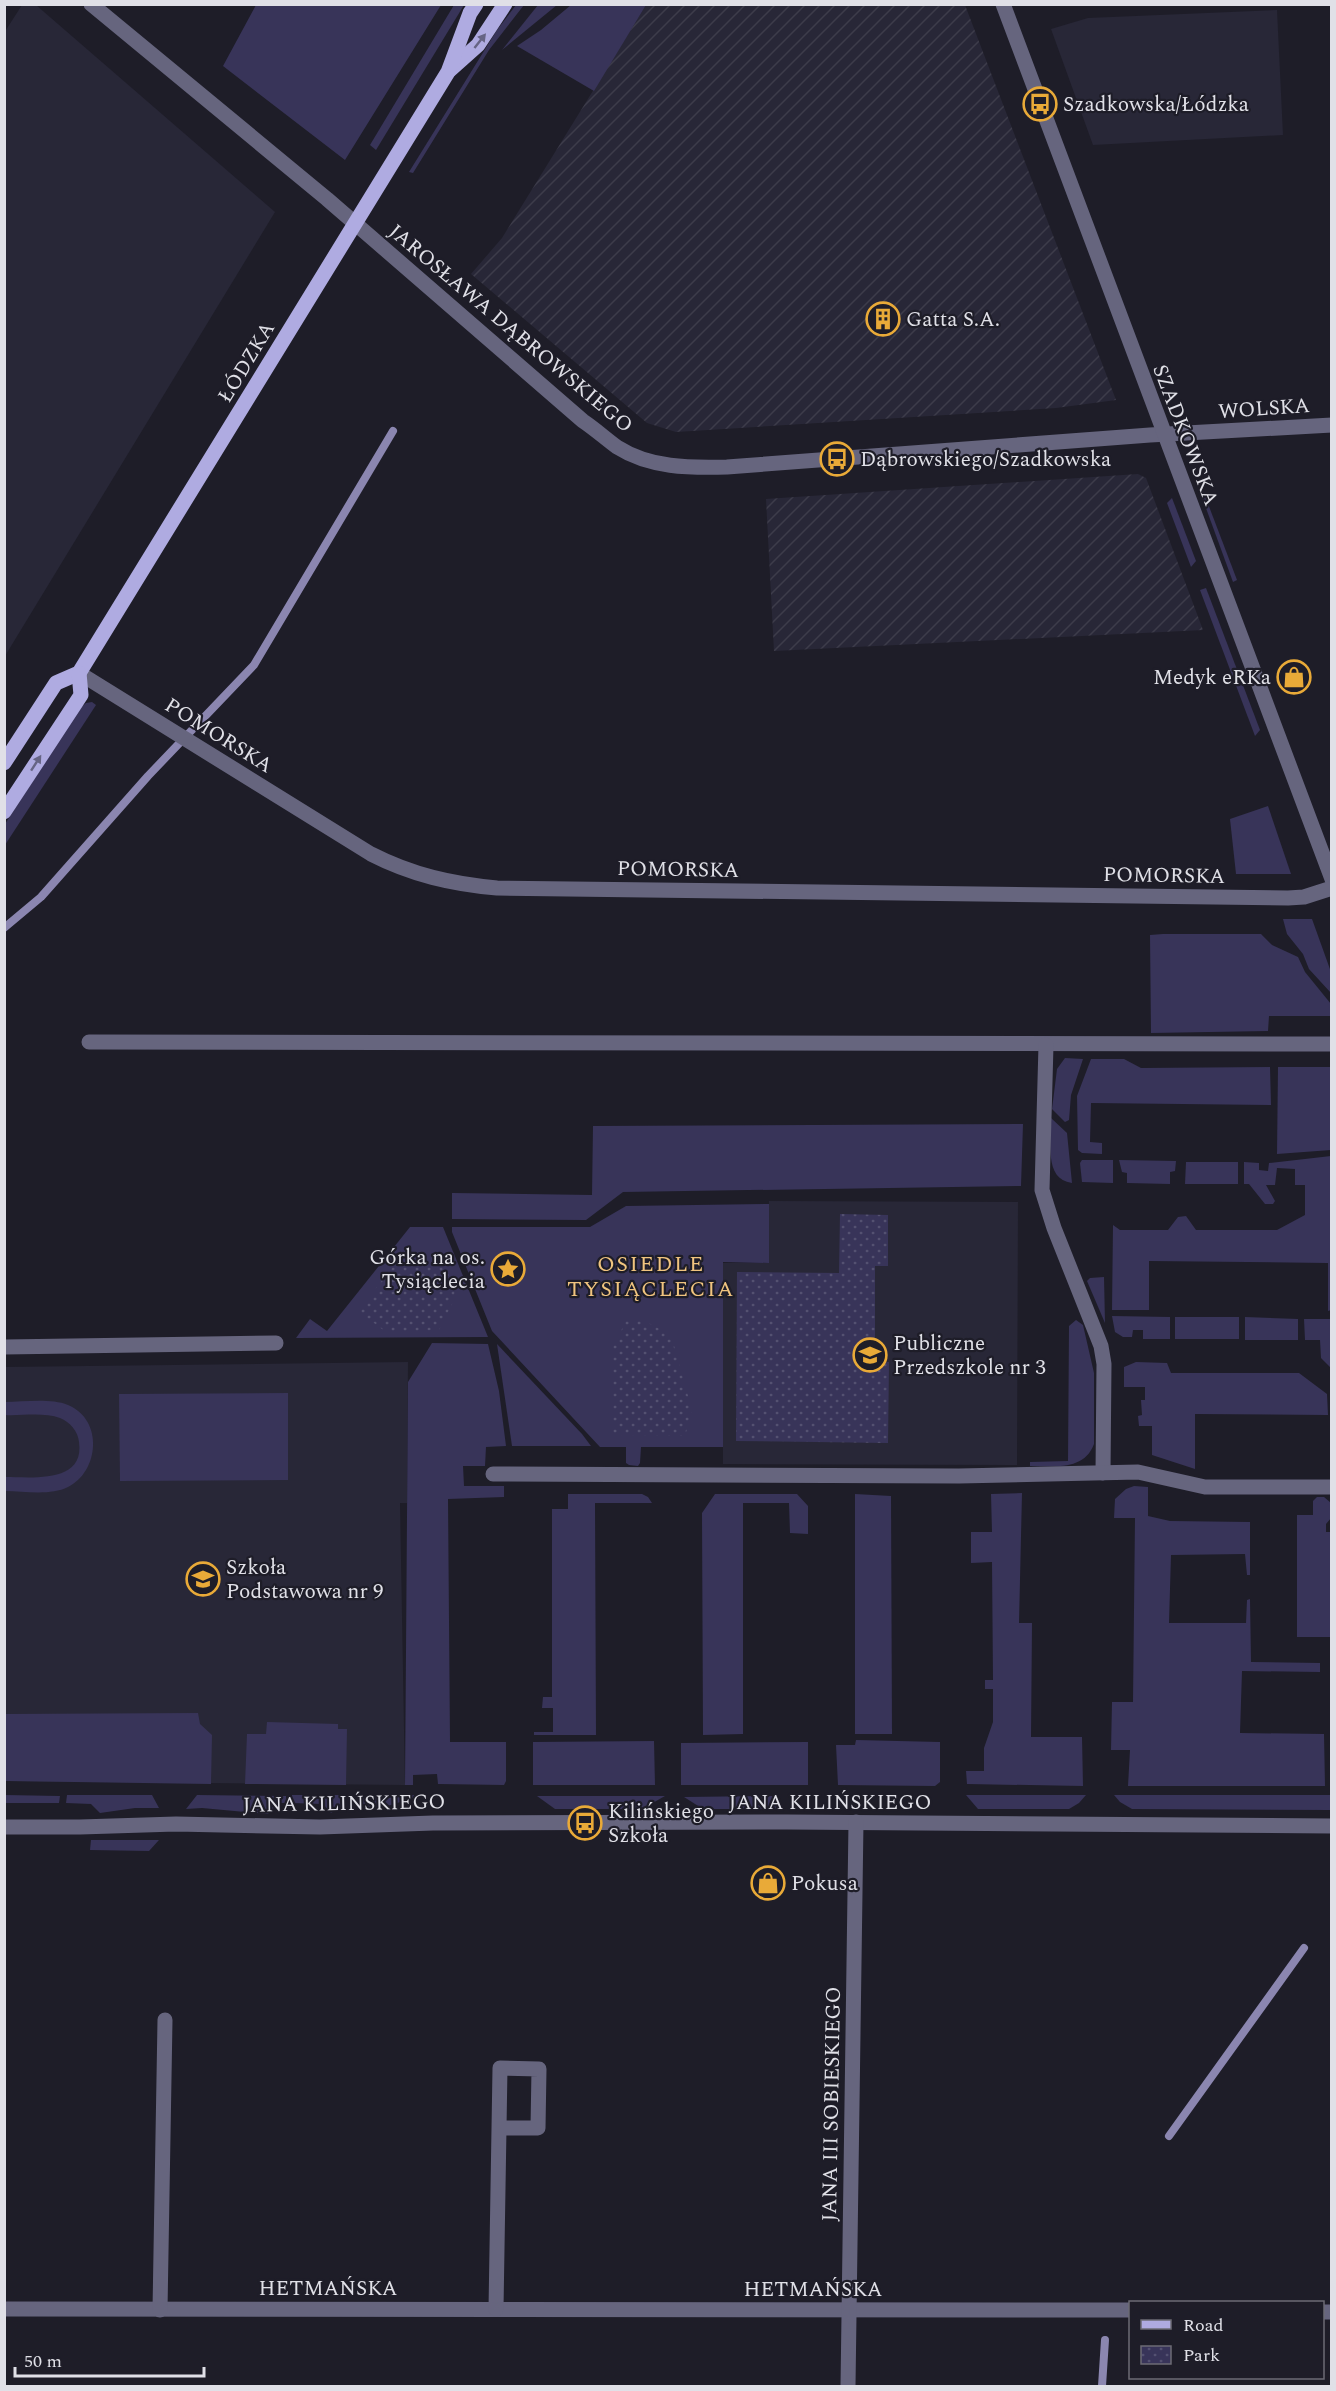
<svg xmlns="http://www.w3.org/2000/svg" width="1336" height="2391" font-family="Spectral,serif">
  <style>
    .built { fill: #282737 }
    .industrial { fill: url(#industrial-furrows) }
    .green { fill: #383459 }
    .park { fill: url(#park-dots) }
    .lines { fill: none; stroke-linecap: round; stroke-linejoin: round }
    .stream { stroke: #8b86b0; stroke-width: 8 }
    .minor { stroke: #66657e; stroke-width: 15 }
    .major { stroke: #afabe1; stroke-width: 15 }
    .oneway { fill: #666484 }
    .labels { text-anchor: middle; stroke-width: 4.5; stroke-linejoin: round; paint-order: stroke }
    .poi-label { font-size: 21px; fill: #e0e0e7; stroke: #1e1d28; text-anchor: start }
    .street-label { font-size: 21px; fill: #e0e0e7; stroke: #1e1d28 }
    .neighbourhood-label { font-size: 22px; letter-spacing: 1.5px; fill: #f0c47f; stroke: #1e1d28 }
  </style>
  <defs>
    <pattern id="industrial-furrows" width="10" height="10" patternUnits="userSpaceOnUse" patternTransform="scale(1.5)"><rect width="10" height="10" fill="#282737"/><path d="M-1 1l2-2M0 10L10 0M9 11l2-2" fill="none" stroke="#3d3c4a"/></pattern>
    <pattern id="park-dots" width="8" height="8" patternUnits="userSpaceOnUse" patternTransform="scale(1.5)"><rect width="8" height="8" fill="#383459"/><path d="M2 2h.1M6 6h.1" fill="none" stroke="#545171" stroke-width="1.8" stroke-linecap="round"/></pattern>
  </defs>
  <rect width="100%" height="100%" fill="#1e1d28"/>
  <!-- built -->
  <g class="built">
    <path d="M22,5h14l239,207 -270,444 -1,-623z"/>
    <path d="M1277,10l6,125 -190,10 -42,-116 37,-11z"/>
    <path d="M769,1201l249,1 -1,263 -294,-1v-201h46z"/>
    <path d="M408,1362l-1,141h-7l5,282 -400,-4v-414z"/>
  </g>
  <!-- industrial -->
  <g class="industrial">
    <path d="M646,5h319l151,395 -60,8 -380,24 -29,-9 -176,-149 31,-36z"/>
    <path d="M1138,474l8,4 57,152 -429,21 -8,-152z"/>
  </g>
  <!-- green -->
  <g class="green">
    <path d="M256,5v-1l185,1 -96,155 -122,-94z"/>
    <path d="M454,5h10l-88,145 -6,-5z"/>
    <path d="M516,5h8l-35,45 -76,123 -4,-1 88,-142z"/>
    <path d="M538,5h19l-55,45z"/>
    <path d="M571,5h75l-52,86 -77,-45 24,-16z"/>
    <path d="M1202,488l35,92 -4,2 -34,-93z"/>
    <path d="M1172,498l24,63 -5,6 -24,-64z"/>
    <path d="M1206,588l54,142 -5,6 -55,-146z"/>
    <path d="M92,702l4,3 -91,140v-21l75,-116 6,-5z"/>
    <path d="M1268,806l23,68h-55l-6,-55z"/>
    <path d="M1283,919h29l19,53v21l-22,-24 -6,-15 -16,-20z"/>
    <path d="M1163,934h98l11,11 26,12 7,15 26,32v12h-62l-1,15 -117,2 -1,-98z"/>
    <path d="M1065,1058l18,1 -12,36 -2,25 -4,2 -13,-13 5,-40z"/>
    <path d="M1091,1059h33l17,9 129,-1 1,38 -180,-2 -1,39 12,1v11l-20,-1 -4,-3 -1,-54z"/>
    <path d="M1278,1067h53v83l-54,4z"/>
    <path d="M1051,1118l16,15 5,50c-29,-4 -20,-42 -21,-65z"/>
    <path d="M1023,1124l-2,62 -398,6 -37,28 -134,-1v-26l140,2 1,-69z"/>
    <path d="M1331,1156v154l-3,1v-48l-179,-2v49h-37l1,-85 7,5h48l10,-13 8,-1 10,14h81l28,-15v-30h-10v-16l-18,-1 -2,17h-9l9,16 -2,3h-8l-16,-20h-5v-22l15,1v7l9,1 1,-8z"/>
    <path d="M1082,1160h31v23l-31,-1 -2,-19z"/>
    <path d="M1119,1160l57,1 -1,10 -5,1v12l-43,-1v-10l-5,-1z"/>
    <path d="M1186,1162h52v22h-53z"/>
    <path d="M769,1204v59l-46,-1v185h-82l-1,16 -2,3 -9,-1 -3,-2v-16h-26l-108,-116 -40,-99v-5h138l36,-21z"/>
    <path d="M410,1227h33l45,110 -192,1 14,-19 17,12z"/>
    <path d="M1104,1277l1,46 -18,-42 3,-3z"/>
    <path d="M1112,1316l58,1v22h-27v-9h-10l-1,7h-9l-8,-5z"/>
    <rect x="1175" y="1317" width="64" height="22"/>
    <path d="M1245,1317l53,2v21h-53z"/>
    <path d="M1304,1319h27v49l-10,-10 -1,-18h-15z"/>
    <path d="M1076,1320l7,5 11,48v71c-10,27 -40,22 -64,22v-4l38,-1 1,-135z"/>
    <path d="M432,1343l56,1 11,47 7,55 -20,1 -1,19h-22l1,20h40v11l-56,2 2,243h56v39l-2,4 -66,-1 -1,-10 -24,1v10h-8l3,-403z"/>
    <path d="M497,1344l85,90 9,12h-79z"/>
    <path d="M1136,1362l31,1 4,10h128l28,21 1,21 -133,-1v55l-43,-14v-29h-13l-1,-10 4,-1 -1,-15h4v-13h-21v-20z"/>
    <path d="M288,1393v87l-168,1 -1,-87z"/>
    <path d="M5,1402c19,0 45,-4 63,3 36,15 31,67 0,82 -18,9 -44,4 -63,4v-14c26,0 80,7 74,-35 -1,-11 -9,-20 -19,-24 -16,-6 -39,-2 -55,-3z"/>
    <path d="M1134,1486l14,1v29l22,5 80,1v53h-3l-2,-21 -74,1 -2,68h77l1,-23 3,-1 1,63 69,1v9l-78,-1 -2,62 84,1 1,52h-197l2,-36h-19l1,-48h21l2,-184h-21l1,-19 11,-10z"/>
    <path d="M1022,1493l-3,130h13l-1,114h51l1,49 -116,-2 -1,-13h18v-23l9,-26v-33h-8v-9h8l-1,-118 -21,1v-31h21l-1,-38z"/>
    <path d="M568,1494h74l6,3 4,6h-57l1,232h-62v-3h19v-24h-11l1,-11h9v-188h16z"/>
    <path d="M715,1494h82l11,12v28l-18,-1 -1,-30h-46v231l-40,1 -1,-222z"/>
    <path d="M855,1494l36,2 1,238h-37z"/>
    <path d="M1317,1497h7l7,6v15l-5,6v8h5v105h-34v-122h16v-14z"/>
    <path d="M198,1713l2,11 12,11 -1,49 -206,-3v-67z"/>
    <path d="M267,1722l71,2v5h9l-1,56 -101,-1 2,-50h19z"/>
    <path d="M856,1740l84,2v40l-5,4 -97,-1 -2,-40h19z"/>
    <path d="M654,1741l1,44h-122v-43z"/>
    <path d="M808,1742v43h-127v-42z"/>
    <path d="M5,1795l55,1 -1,7h-54z"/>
    <path d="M67,1795h85l7,13h-24l-35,5 -9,-9 -25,-1z"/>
    <path d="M197,1795l89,1v7h-8l-10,11 -66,-6 -16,1z"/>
    <path d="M292,1795h54l-5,12 -10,6 -8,-9 -31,-1z"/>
    <path d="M414,1795l-1,3 -38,12 -12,-6 -4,-8z"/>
    <path d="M966,1795h120l-7,8 -10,6h-91z"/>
    <path d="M1114,1795h217v15l-199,-1 -12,-7z"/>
    <path d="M537,1796h128l-23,13h-87z"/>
    <path d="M774,1796l3,13h-74l-19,-12z"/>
    <path d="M91,1840h68l-10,11 -59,-1z"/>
  </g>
  <!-- park -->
  <g class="park">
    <path d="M840,1214l48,1v51h-13v96h14l-1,81 -152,-2 1,-169 102,1z"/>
    <path d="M399,1259h40l17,15 -2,26 -15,30 -53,2 -28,-21z"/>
    <path d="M627,1319h14l30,16 21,75 -7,26 -72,-1 -1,-86z"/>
  </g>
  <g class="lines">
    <!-- stream -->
    <g class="stream">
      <path d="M4,928l37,-31 107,-121 106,-111 139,-234"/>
      <path d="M1169,2136l135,-188"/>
      <path d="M1102,2386l3,-46"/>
    </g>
    <!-- minor -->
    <g class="minor">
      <path d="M91,4l236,195 256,222c12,8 23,18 34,26 33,21 72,21 110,20l423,-32 182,-10"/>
      <path d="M1003,4l329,875"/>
      <path d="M79,673l292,181c41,21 81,30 126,34l791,10 16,-1 28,-9"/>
      <path d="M89,1042l1243,2"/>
      <path d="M1046,1045l-4,145 12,38 47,118 3,18 -1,109"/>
      <path d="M4,1347l272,-4"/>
      <path d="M493,1474l466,2 179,-4 67,15h127"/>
      <path d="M4,1827h76l96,-3 144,3 113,-4 354,-1 545,4"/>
      <path d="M4,2309l1126,1"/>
      <path d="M496,2309l4,-241 39,1 -1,59h-39"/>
      <path d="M160,2310l5,-290"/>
      <path d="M1322,2312h10"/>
      <path d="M848,2386l8,-564"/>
    </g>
    <!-- major -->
    <g class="major">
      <path d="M450,70l28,-25 27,-41"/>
      <path d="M4,763l52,-80 23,-10 369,-601 22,-59 6,-9"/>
      <path d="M4,812l77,-117 -2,-22"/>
    </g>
  </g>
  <!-- one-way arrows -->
  <defs><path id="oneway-solid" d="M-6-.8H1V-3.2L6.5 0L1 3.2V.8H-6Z" transform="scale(1.5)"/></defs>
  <g class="oneway">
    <use href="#oneway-solid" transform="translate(480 41) rotate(-52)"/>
    <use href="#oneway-solid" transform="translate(36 763) rotate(-57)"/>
  </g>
  <!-- icons -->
  <defs>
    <g id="bus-ring" transform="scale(1.725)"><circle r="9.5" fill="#1e1d28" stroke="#e9aa38" stroke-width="1.5"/><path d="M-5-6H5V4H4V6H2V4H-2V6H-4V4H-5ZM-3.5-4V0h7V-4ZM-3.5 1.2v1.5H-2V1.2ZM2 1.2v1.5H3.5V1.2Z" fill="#e9aa38"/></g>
    <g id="building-ring" transform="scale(1.725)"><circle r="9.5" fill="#1e1d28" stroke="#e9aa38" stroke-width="1.5"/><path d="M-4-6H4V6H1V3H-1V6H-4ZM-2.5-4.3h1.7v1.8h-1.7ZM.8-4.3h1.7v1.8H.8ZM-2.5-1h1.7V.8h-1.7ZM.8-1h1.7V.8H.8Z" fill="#e9aa38"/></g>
    <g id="shop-ring" transform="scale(1.725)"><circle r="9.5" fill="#1e1d28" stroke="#e9aa38" stroke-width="1.5"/><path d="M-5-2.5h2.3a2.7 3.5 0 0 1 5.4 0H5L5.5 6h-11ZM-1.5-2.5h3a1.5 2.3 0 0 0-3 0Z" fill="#e9aa38"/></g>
    <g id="sight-ring" transform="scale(1.725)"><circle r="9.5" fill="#1e1d28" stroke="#e9aa38" stroke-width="1.5"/><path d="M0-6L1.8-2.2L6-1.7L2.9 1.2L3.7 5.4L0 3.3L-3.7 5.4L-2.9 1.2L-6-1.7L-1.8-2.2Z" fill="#e9aa38"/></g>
    <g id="school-ring" transform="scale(1.725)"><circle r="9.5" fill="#1e1d28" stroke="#e9aa38" stroke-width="1.5"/><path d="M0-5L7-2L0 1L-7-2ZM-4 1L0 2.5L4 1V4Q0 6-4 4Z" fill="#e9aa38"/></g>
  </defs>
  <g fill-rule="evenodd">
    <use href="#bus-ring" x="1040" y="104"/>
    <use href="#building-ring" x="883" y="319"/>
    <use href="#bus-ring" x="837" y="459"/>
    <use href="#shop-ring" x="1294" y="677"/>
    <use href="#sight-ring" x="508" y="1269"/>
    <use href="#school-ring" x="870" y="1355"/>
    <use href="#school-ring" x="203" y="1579"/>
    <use href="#bus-ring" x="585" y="1823"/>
    <use href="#shop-ring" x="768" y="1883"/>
  </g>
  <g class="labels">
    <!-- poi labels -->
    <g class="poi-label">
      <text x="1063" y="111">Szadkowska/Łódzka</text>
      <text x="906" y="326">Gatta S.A.</text>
      <text x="860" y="466">Dąbrowskiego/Szadkowska</text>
      <text x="1271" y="684" text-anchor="end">Medyk eRKa</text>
      <text x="485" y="1264" text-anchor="end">Górka na os.<tspan x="485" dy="24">Tysiąclecia</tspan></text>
      <text x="893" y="1350">Publiczne<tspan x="893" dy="24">Przedszkole nr 3</tspan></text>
      <text x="226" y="1574">Szkoła<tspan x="226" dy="24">Podstawowa nr 9</tspan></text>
      <text x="608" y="1818">Kilińskiego<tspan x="608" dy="24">Szkoła</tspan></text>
      <text x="791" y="1890">Pokusa</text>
    </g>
    <!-- street labels -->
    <g class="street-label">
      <text transform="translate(511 328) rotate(40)" y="7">JAROSŁAWA DĄBROWSKIEGO</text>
      <text transform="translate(246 362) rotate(-59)" y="7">ŁÓDZKA</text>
      <text transform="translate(1264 408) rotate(-4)" y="7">WOLSKA</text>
      <text transform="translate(1186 435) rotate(69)" y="7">SZADKOWSKA</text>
      <text transform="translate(219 735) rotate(32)" y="7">POMORSKA</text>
      <text transform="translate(678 869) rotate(1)" y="7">POMORSKA</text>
      <text transform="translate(1164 875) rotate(1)" y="7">POMORSKA</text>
      <text x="830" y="1809">JANA KILIŃSKIEGO</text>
      <text transform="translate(344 1803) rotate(-1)" y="7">JANA KILIŃSKIEGO</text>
      <text transform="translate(831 2104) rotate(-89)" y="7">JANA III SOBIESKIEGO</text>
      <text x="328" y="2295">HETMAŃSKA</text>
      <text x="813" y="2296">HETMAŃSKA</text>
    </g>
    <!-- neighbourhood labels -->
    <g class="neighbourhood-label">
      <text x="651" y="1271">OSIEDLE<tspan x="651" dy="25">TYSIĄCLECIA</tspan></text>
    </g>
  </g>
  <!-- border -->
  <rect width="1336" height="2391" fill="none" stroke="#e0e0e7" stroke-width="12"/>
  <!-- legend -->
  <rect x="1129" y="2301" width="195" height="78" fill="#1e1d28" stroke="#6c6b74" stroke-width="1.5"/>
  <rect x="1141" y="2320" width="30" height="9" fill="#afabe1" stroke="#6c6b74" stroke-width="1.5"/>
  <text x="1183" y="2331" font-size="18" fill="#e0e0e7">Road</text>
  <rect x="1141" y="2346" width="30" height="18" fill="url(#park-dots)" stroke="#6c6b74" stroke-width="1.5"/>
  <text x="1183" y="2361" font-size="18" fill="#e0e0e7">Park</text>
  <!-- scale -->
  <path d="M15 2367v9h189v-9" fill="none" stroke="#e0e0e7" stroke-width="3"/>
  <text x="24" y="2367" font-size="18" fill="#e0e0e7" stroke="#1e1d28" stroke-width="4.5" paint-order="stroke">50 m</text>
</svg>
